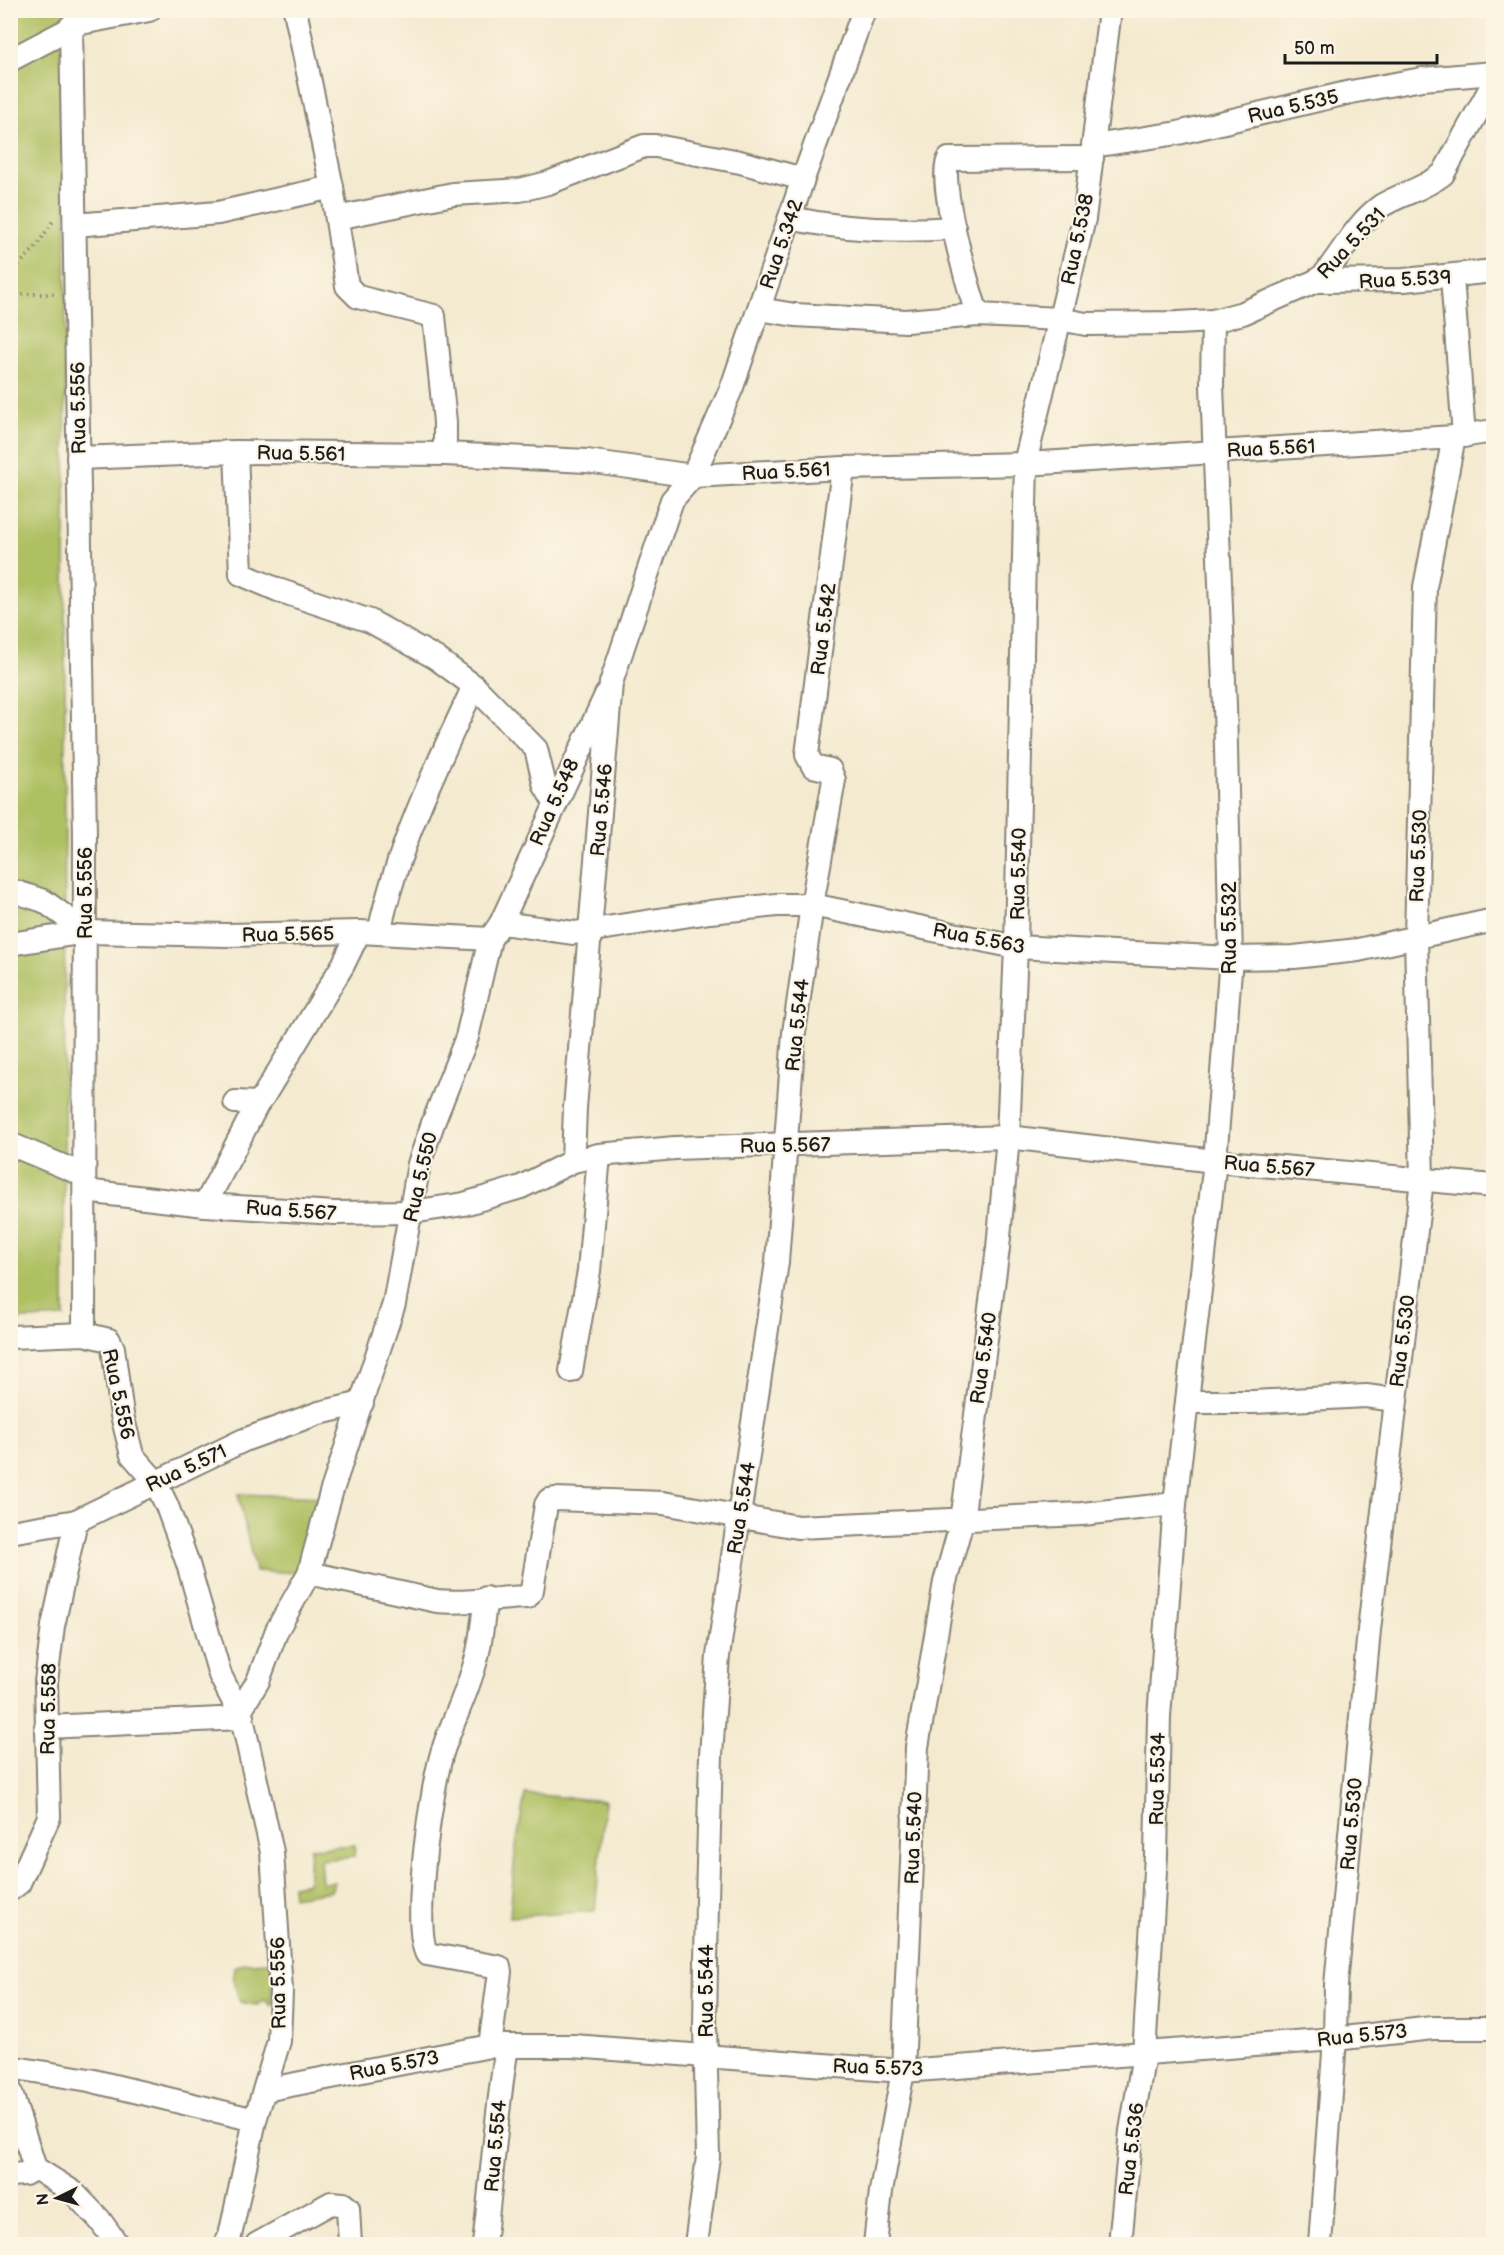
<svg xmlns="http://www.w3.org/2000/svg" width="1504" height="2255" font-family="'Balsamiq Sans',sans-serif">
  <style>
    .green { fill: #afc064; stroke: #666e40; stroke-width: 1.5 }
    .lines { fill: none; stroke-linecap: round; stroke-linejoin: round }
    .minor-casing { stroke: #888376; stroke-width: 26 }
    .path { stroke: #888376; stroke-width: 4; stroke-dasharray: 1.5 4.5; stroke-linecap: butt }
    .minor { stroke: #fff; stroke-width: 22 }
    .labels { text-anchor: middle; stroke-width: 4.5; stroke-linejoin: round; paint-order: stroke }
    .street-label { font-size: 20px; fill: #1c1c1c; stroke: #fcf5e5 }
  </style>
  <rect width="100%" height="100%" fill="#fcf5e5"/>
  <filter id="ink" filterUnits="userSpaceOnUse"><feTurbulence type="fractalNoise" baseFrequency=".0167" numOctaves="2"/><feDisplacementMap in="SourceGraphic" scale="12" xChannelSelector="R" yChannelSelector="G"/><feConvolveMatrix kernelMatrix="1 2 1 2 8 2 1 2 1" color-interpolation-filters="sRGB"/></filter>
  <filter id="wash" filterUnits="userSpaceOnUse"><feTurbulence type="fractalNoise" baseFrequency=".008" numOctaves="4" result="noise"/><feDisplacementMap in="SourceGraphic" scale="24" xChannelSelector="R" yChannelSelector="G"/><feGaussianBlur stdDeviation="1.35" result="paint"/><feColorMatrix in="noise" values="0 0 0 0 0 0 0 0 0 0 0 0 0 0 0 0 0 1.4 0 .05"/><feComposite in="paint" operator="in"/></filter>
  <g filter="url(#wash)">
    <rect width="100%" height="100%" fill="#f4ead0"/>
    <!-- green -->
    <g class="green">
      <path d="M66,10l-2,1307 -53,3 -1,-1309z"/>
      <path d="M238,1494l86,3 -23,76 -46,-2z"/>
      <path d="M525,1794l80,7 -10,110 -85,6 5,-65z"/>
      <path d="M355,1845l-1,12 -34,3 2,23 13,-1 -4,9 -38,6 -1,-11 16,-3 2,-35z"/>
      <path d="M272,1962v44l-8,-6 -7,5 -17,-3 -7,-21 2,-14 10,-4z"/>
    </g>
  </g>
  <g filter="url(#ink)">
    <g class="lines">
      <!-- minor casing -->
      <g class="minor-casing">
        <g id="minor">
          <path d="M295,10l37,177 15,99 11,11 76,19 11,106v32"/>
          <path d="M71,26l14,809 -1,499"/>
          <path d="M10,60l71,-37 68,-13"/>
          <path d="M1093,146l85,-13 173,-41 71,-13 72,-6"/>
          <path d="M337,218l116,-24 67,-4 28,-7 96,-37h12l84,16 63,17"/>
          <path d="M790,218c55,12 107,14 164,10"/>
          <path d="M75,225l143,-12 114,-26"/>
          <path d="M1452,277l12,159"/>
          <path d="M1316,281l88,-1 90,-9"/>
          <path d="M759,309l36,6 111,6 72,-6 81,4 27,5 91,-1 36,-2 30,-8 73,-32 9,-7c17,-22 33,-52 56,-68 20,-12 43,-17 62,-32l51,-92"/>
          <path d="M978,315c-9,-23 -42,-138 -29,-156l143,-1"/>
          <path d="M236,452l5,122 37,16 92,31 66,37 38,28 62,63 9,37 10,17"/>
          <path d="M78,458l158,-6 209,2 142,7 106,15 150,-8 183,-4 428,-27 40,-6"/>
          <path d="M10,890l34,11 42,31"/>
          <path d="M501,923l73,10 136,-21 67,-7h35l204,42 215,11 63,-1 64,-7 136,-30"/>
          <path d="M379,933c18,-86 58,-168 95,-247"/>
          <path d="M10,944l76,-12 141,3 132,-3 131,7"/>
          <path d="M235,1102l23,1 5,-6 80,-132 16,-33"/>
          <path d="M10,1144l74,31"/>
          <path d="M573,1161l2,-53 36,-425 61,-183 21,-24 39,-89 71,-208 61,-169"/>
          <path d="M85,1191l120,14 130,8 77,-1 52,-8 57,-17 52,-26 26,-6 76,-7 333,-11 207,24 279,25"/>
          <path d="M205,1205l53,-102"/>
          <path d="M10,1337l74,-3 25,6 4,8 9,67 10,40 23,26 12,25 21,58 32,111 22,43"/>
          <path d="M571,1371l18,-100 10,-116"/>
          <path d="M1187,1402h66l113,-6 29,4"/>
          <path d="M10,1532l66,-11 168,-81 75,-27 43,-10"/>
          <path d="M309,1573l128,28c30,3 60,-3 90,-4l5,-7 14,-85 3,-5 6,-1 108,4 135,24 284,-13 93,-10"/>
          <path d="M486,1598c-3,18 -4,36 -8,54 -7,33 -23,63 -34,95 -12,32 -33,179 -17,207l72,13 1,5 -10,74"/>
          <path d="M238,1714l20,-33 19,-51 32,-57 22,-80 63,-189 25,-140 14,-41 34,-86 23,-98 11,-16 105,-228"/>
          <path d="M46,1727l196,-9"/>
          <path d="M10,1890l9,-7 30,-66 -3,-135 7,-56 23,-105"/>
          <path d="M10,2067l79,13 166,40"/>
          <path d="M10,2090l25,78 38,24 26,27 18,25"/>
          <path d="M265,2090l225,-44h83l330,25 432,-32 98,-11h61"/>
          <path d="M10,2175l15,-1 10,-6"/>
          <path d="M226,2244l4,-8 25,-116 24,-79 2,-50 -9,-139 -30,-134"/>
          <path d="M257,2244l74,-41 12,1 5,4 2,36"/>
          <path d="M484,2244c8,-65 12,-132 23,-197"/>
          <path d="M696,2244l12,-87 -3,-131 2,-126 4,-145 7,-99 59,-394 17,-229 18,-128 22,-125 -4,-10 -17,-4 -6,-11 36,-287"/>
          <path d="M875,2244l6,-53 22,-120 14,-324 28,-165 17,-61 36,-273 10,-111 8,-190 10,-488 58,-240 26,-209"/>
          <path d="M1120,2244l11,-113 13,-77 12,-199 3,-138 16,-213 40,-343 16,-203 -6,-252 -13,-320 1,-65"/>
          <path d="M1320,2244l15,-205 1,-54 33,-355 53,-450 -6,-243 9,-350 29,-150"/>
        </g>
      </g>
      <!-- path -->
      <g class="path">
        <path d="M10,274l26,-27 17,-26"/>
        <path d="M10,294h45"/>
      </g>
      <!-- minor -->
      <use href="#minor" class="minor"/>
    </g>
  </g>
  <g class="labels">
    <!-- street labels -->
    <g class="street-label">
      <text transform="translate(1293 106) rotate(-13)" y="7">Rua 5.535</text>
      <text transform="translate(1077 239) rotate(-78)" y="7">Rua 5.538</text>
      <text transform="translate(1351 243) rotate(-47)" y="7">Rua 5.531</text>
      <text transform="translate(781 244) rotate(-71)" y="7">Rua 5.342</text>
      <text transform="translate(1405 279) rotate(-3)" y="7">Rua 5.539</text>
      <text transform="translate(78 408) rotate(-91)" y="7">Rua 5.556</text>
      <text transform="translate(1271 448) rotate(-3)" y="7">Rua 5.561</text>
      <text transform="translate(301 453) rotate(1)" y="7">Rua 5.561</text>
      <text transform="translate(786 471) rotate(-3)" y="7">Rua 5.561</text>
      <text transform="translate(823 629) rotate(-83)" y="7">Rua 5.542</text>
      <text transform="translate(554 802) rotate(-66)" y="7">Rua 5.548</text>
      <text transform="translate(601 810) rotate(-85)" y="7">Rua 5.546</text>
      <text transform="translate(1418 856) rotate(-88)" y="7">Rua 5.530</text>
      <text transform="translate(1018 874) rotate(-89)" y="7">Rua 5.540</text>
      <text transform="translate(85 893) rotate(-90)" y="7">Rua 5.556</text>
      <text transform="translate(1229 928) rotate(-90)" y="7">Rua 5.532</text>
      <text transform="translate(288 934) rotate(-1)" y="7">Rua 5.565</text>
      <text transform="translate(979 938) rotate(11)" y="7">Rua 5.563</text>
      <text transform="translate(797 1025) rotate(-84)" y="7">Rua 5.544</text>
      <text transform="translate(785 1145) rotate(-1)" y="7">Rua 5.567</text>
      <text transform="translate(1269 1166) rotate(5)" y="7">Rua 5.567</text>
      <text transform="translate(420 1177) rotate(-77)" y="7">Rua 5.550</text>
      <text transform="translate(291 1210) rotate(4)" y="7">Rua 5.567</text>
      <text transform="translate(1402 1341) rotate(-83)" y="7">Rua 5.530</text>
      <text transform="translate(983 1358) rotate(-82)" y="7">Rua 5.540</text>
      <text transform="translate(119 1394) rotate(78)" y="7">Rua 5.556</text>
      <text transform="translate(186 1468) rotate(-25)" y="7">Rua 5.571</text>
      <text transform="translate(741 1508) rotate(-81)" y="7">Rua 5.544</text>
      <text transform="translate(48 1709) rotate(-89)" y="7">Rua 5.558</text>
      <text transform="translate(1157 1779) rotate(-89)" y="7">Rua 5.534</text>
      <text transform="translate(1351 1824) rotate(-85)" y="7">Rua 5.530</text>
      <text transform="translate(913 1838) rotate(-88)" y="7">Rua 5.540</text>
      <text transform="translate(278 1983) rotate(-91)" y="7">Rua 5.556</text>
      <text transform="translate(706 1991) rotate(-90)" y="7">Rua 5.544</text>
      <text transform="translate(1362 2035) rotate(-6)" y="7">Rua 5.573</text>
      <text transform="translate(394 2065) rotate(-11)" y="7">Rua 5.573</text>
      <text transform="translate(878 2067) rotate(2)" y="7">Rua 5.573</text>
      <text transform="translate(495 2146) rotate(-85)" y="7">Rua 5.554</text>
      <text transform="translate(1131 2149) rotate(-83)" y="7">Rua 5.536</text>
    </g>
  </g>
  <!-- margin -->
  <rect width="1504" height="2255" fill="none" stroke="#fcf5e5" stroke-width="36"/>
  <!-- north arrow -->
  <g transform="translate(57 2198) rotate(265)" stroke="#fcf5e5" stroke-width="4.5" paint-order="stroke">
  <path d="M0-4.5L10 22L0 15L-10 22Z" fill="#1c1c1c"/>
  <text y="-9" font-size="16" font-weight="bold" text-anchor="middle" fill="#1c1c1c">N</text>
  </g>
  <!-- scale -->
  <path d="M1285 54v9h152v-9" fill="none" stroke="#1c1c1c" stroke-width="3"/>
  <text x="1294" y="54" font-size="18" fill="#1c1c1c" stroke="#fcf5e5" stroke-width="4.5" paint-order="stroke">50 m</text>
</svg>
